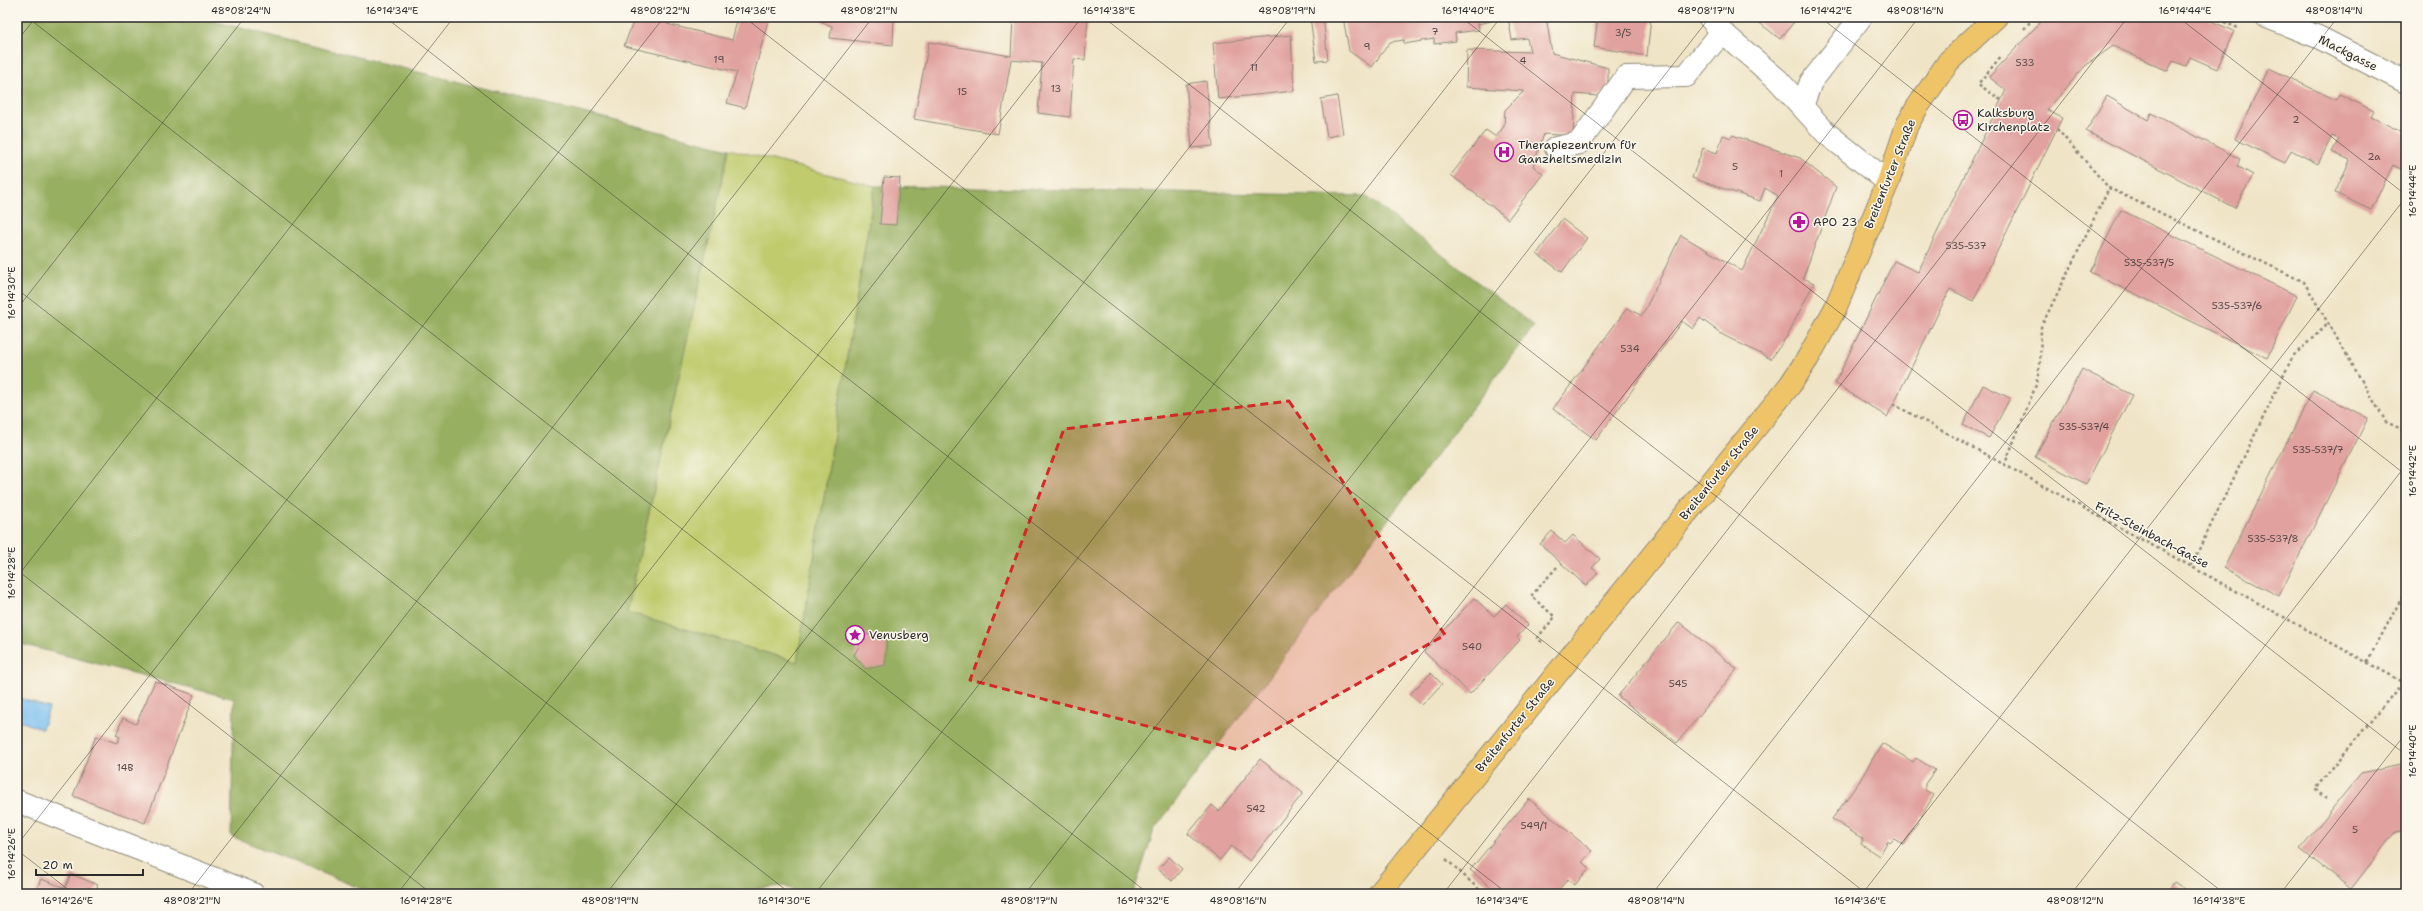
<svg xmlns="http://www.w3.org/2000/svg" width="2423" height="911" font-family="'Shantell Sans',sans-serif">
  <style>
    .green { fill: #bfcb6d; stroke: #757b4c }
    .forest { fill: #97af60; stroke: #616d46 }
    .water { fill: #79bff1; stroke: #52758e }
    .building { fill: #e1a29f }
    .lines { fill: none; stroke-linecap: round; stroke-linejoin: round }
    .minor-casing { stroke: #8d8878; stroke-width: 24 }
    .major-casing { stroke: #8d8878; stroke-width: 24 }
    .path { stroke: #8d8878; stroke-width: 2.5; stroke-dasharray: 3 3; stroke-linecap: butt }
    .minor { stroke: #fff; stroke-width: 22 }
    .major { stroke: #efc469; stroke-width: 22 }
    .marked { fill: #d62828; fill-opacity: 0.2; stroke: #d62828; stroke-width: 3; stroke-dasharray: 8 5; stroke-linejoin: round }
    .ticks { fill: none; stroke: #2b2b2b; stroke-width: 1; stroke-opacity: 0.45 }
    .labels { text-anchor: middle; stroke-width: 3; stroke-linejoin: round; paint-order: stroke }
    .number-label { font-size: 10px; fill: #584948 }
    .street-label { font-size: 12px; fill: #2b2b2b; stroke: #fbf7ec }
    .poi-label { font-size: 12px; fill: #2b2b2b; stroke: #fbf7ec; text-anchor: start }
    .neatline { fill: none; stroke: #2b2b2b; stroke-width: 1.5 }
    .ticks-label { font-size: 10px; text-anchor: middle; fill: #2b2b2b }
  </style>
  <rect width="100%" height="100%" fill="#fbf7ec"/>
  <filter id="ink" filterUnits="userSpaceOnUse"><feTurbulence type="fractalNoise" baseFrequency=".025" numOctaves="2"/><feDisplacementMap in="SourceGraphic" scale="8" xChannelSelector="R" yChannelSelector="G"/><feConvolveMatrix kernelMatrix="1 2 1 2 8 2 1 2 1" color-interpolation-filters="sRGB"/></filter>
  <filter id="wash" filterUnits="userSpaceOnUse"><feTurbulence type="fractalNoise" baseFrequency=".012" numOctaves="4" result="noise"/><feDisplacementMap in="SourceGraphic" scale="16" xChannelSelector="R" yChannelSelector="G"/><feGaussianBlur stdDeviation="0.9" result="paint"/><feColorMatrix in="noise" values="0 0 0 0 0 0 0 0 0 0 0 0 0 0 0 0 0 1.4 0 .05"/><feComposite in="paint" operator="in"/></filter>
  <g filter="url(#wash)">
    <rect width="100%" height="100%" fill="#efe4c6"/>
    <!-- green -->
    <path class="green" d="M729,149l146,37 -78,476 -170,-50z"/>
    <!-- forest -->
    <path class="forest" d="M17,17h179l533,132 -102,463 170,50 78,-476 491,10 168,130 -380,504 -21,64h-330l-19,-8 -90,8h-320l-143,-58 3,-137 -217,-56z"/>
    <!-- water -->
    <path class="water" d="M17,697l32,11 -7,21 -25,-9z"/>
    <g id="blocks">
      <!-- building -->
      <g class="building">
        <path d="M635,17h34l-2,7 65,16 6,-23h31l-24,91 -18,-5 10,-31 -113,-26z"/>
        <path d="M822,17h72l-1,28 -63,-7 2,-12 -10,-4z"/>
        <path d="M1013,17h75l-3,43 -11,-1 -4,58 -32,-4 4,-50 -31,-3 -13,74 -84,-15 15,-77 82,14z"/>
        <path d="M1310,17h13l5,43 -12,1z"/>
        <path d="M1343,17h147l1,4 -13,3 1,6 -24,3 1,8 -22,3v-5l-30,5v-4l-14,2 -18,25 -23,-16z"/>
        <path d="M1508,17h38l6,36 56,15v21l-10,7 -23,-2 -2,42 -29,-2 -11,32 10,8 -35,45 -57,-44 35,-45 10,7 8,-11 1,-16 19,-19 -58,-4 1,-37 63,2 -3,-14 -15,2z"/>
        <path d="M1598,17h53l-4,39 -53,-9z"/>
        <path d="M1752,17h46l-18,22z"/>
        <path d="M2045,17h157l32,14 -17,38 -27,-12 -4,9 -13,-5 -5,10 -55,-25 -28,20 -38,44 15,8 -89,183 -23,-12 -63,128 -52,-34 59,-122 24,11 88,-182 -17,-13z"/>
        <path d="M1291,35l3,56 -76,8 -5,-56z"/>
        <path d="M2269,68l67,32 3,-6 35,17 -3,6 35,17v37l-13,-6 -22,45 -36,-17 15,-33 -18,-8 7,-13 -7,-3 -14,28 -27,-14 -6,13 -50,-24z"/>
        <path d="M1206,81l7,65 -21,2 -6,-64z"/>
        <path d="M1337,96l6,38 -16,3 -6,-38z"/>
        <path d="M2107,96l41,24 3,-7 89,46 -3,7 16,9 -18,33 -149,-77z"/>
        <path d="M1723,135l8,3 1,-3 68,23 36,29 -33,91 11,5 -27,53 -16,23 -48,-24 -23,-17 -7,11 -11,-8 -86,119 -43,-31 74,-101 15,8 39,-81 61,36 36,-75 -13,-8 -5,13 -68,-23 11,-30 14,5z"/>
        <path d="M884,177l16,1 -4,47 -16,-1z"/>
        <path d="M2121,210l176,86 -30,62 -177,-86z"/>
        <path d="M1562,219l25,19 -25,34 -25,-18z"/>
        <path d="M2082,369l50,26 -46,89 -51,-27z"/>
        <path d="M1983,385l27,13 -21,40 -26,-13z"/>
        <path d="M2313,390l55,28 -89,178 -55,-28z"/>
        <path d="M1552,531l13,12 8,-8 27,24 -8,9 6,5 -12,13 -46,-42z"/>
        <path d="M1474,598l20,18 12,-12 22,21 -11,12 3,3 -50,54 -46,-42z"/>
        <path d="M1679,622l58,47 -60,74 -59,-47z"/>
        <path d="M866,634l21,3 -2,28 -19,4 -12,-14z"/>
        <path d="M1431,673l11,11 -20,21 -12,-11z"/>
        <path d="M155,681l39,14 -49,128 -72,-27 23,-60 21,7 3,-6 -4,-2 7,-17 13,6z"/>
        <path d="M1882,743l31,19 3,-4 19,12 -10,14v6l9,5 -30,50 -10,-6 -4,4 -2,-2 -9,15 -18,-12 2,-5 -31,-20 27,-37z"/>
        <path d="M1260,759l43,34 -53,68 -19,-15 -11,14 -32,-26 24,-29 7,6z"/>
        <path d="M2406,764v66l-11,2 -44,57 -51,-40 61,-76z"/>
        <path d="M1529,799l63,52 -10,11 7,6 -14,17 -7,-6 -13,15h-56l-29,-24z"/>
        <path d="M1169,857l13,12 -10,12 -14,-12z"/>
        <path d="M71,874l27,11 -4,9h-59l6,-15 24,9z"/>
        <path d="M2174,882l11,7 -3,5h-16z"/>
      </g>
    </g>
  </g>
  <g filter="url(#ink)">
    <use href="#blocks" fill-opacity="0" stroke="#8d8878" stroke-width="1"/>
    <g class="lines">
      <!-- minor casing -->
      <g class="minor-casing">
        <g id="minor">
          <path d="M1709,17l13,15 55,47 49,54 62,49"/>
          <path d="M2267,17l51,20 88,45"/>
          <path d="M1802,106l9,-24 50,-65"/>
          <path d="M1556,148l23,-5 47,-66 60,-1 36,-44"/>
          <path d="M17,801l236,93"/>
        </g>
      </g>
      <!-- major casing -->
      <g class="major-casing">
        <path id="major" d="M1379,894l411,-509 18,-27 27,-49 53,-127 19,-57 11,-19 31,-45 47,-44"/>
      </g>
      <!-- path -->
      <g class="path">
        <path d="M2213,17l25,11"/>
        <path d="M2024,29l10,-12"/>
        <path d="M2001,100l-23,-16 24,-29"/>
        <path d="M2057,129l52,59 195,94 82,140 20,9"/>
        <path d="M1893,404l510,278 -88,107 11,10"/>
        <path d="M2004,466l32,-81 4,-21 1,-37 68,-139"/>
        <path d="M2191,566l102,-210 35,-32"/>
        <path d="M1542,642l-5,-4 18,-21 -24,-21 26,-29"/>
        <path d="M2367,662l39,-72"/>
        <path d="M1446,859l38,35"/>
      </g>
      <!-- minor -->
      <use href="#minor" class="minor"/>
      <!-- major -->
      <use href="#major" class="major"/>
    </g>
  </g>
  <!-- marked area -->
  <path class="marked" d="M1289,401l156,234 -206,115 -269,-70 94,-251z"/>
  <!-- ticks -->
  <path class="ticks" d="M27,17l1122,877M385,17l1123,877M744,17l1123,877M1103,17l1122,877M1461,17l945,738M1820,17l586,458M2178,17l228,178M17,41l19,-24M17,289l774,605M17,309l228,-292M17,570l415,324M17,577l437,-560M17,845l647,-828M17,850l57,44M188,894l685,-877M397,894l685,-877M606,894l685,-877M815,894l686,-877M1025,894l685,-877M1234,894l685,-877M1443,894l685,-877M1652,894l686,-877M1862,894l544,-697M2071,894l335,-429M2280,894l126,-161"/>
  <!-- icons -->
  <defs>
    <g id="bus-ring" transform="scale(1)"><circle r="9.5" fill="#fbf7ec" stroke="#b5179e" stroke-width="1.5"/><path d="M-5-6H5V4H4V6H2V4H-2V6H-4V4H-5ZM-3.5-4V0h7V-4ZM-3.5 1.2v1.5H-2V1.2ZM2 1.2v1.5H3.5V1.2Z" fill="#b5179e"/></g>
    <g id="hospital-ring" transform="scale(1)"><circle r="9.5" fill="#fbf7ec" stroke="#b5179e" stroke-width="1.5"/><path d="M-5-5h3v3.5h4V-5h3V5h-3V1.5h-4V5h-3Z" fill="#b5179e"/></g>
    <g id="pharmacy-ring" transform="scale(1)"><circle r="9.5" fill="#fbf7ec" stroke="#b5179e" stroke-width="1.5"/><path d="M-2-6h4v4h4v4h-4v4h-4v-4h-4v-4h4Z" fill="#b5179e"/></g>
    <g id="sight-ring" transform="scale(1)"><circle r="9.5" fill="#fbf7ec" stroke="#b5179e" stroke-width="1.5"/><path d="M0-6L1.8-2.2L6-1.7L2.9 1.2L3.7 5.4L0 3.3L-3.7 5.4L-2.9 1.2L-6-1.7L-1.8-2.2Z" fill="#b5179e"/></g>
  </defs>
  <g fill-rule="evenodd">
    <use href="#bus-ring" x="1963" y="120"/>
    <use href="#hospital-ring" x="1504" y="152"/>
    <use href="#pharmacy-ring" x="1799" y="222"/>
    <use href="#sight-ring" x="855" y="635"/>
  </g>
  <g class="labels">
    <!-- number labels -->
    <g class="number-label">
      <text x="1435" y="35">7</text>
      <text x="1623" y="36">3/5</text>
      <text x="1367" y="50">9</text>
      <text x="719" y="63">19</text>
      <text x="1523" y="64">4</text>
      <text x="2025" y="66">533</text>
      <text x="1254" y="71">11</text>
      <text x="1056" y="92">13</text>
      <text x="962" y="95">15</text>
      <text x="2296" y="123">2</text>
      <text x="2374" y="160">2a</text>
      <text x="1735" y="170">5</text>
      <text x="1781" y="177">1</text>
      <text x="1966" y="249">535-537</text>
      <text x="2149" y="266">535-537/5</text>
      <text x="2237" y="309">535-537/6</text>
      <text x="1630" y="352">534</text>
      <text x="2084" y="430">535-537/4</text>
      <text x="2318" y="453">535-537/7</text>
      <text x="2273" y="542">535-537/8</text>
      <text x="1472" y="650">540</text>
      <text x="1678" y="687">545</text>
      <text x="125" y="771">14B</text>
      <text x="1256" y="812">542</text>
      <text x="1534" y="829">549/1</text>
      <text x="2355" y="833">5</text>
    </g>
    <!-- street labels -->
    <g class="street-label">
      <text transform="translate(2348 53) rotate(27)" y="4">Mackgasse</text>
      <text transform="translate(1890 174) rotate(-68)" y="4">Breitenfurter Straße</text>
      <text transform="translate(1719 473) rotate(-51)" y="4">Breitenfurter Straße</text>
      <text transform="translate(2152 535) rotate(28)" y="4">Fritz-Steinbach-Gasse</text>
      <text transform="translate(1515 725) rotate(-51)" y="4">Breitenfurter Straße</text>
    </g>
    <!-- poi labels -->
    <g class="poi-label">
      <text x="1977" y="117">Kalksburg<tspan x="1977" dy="14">Kirchenplatz</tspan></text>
      <text x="1518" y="149">Therapiezentrum für<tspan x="1518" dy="14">Ganzheitsmedizin</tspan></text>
      <text x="1813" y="226">APO 23</text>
      <text x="869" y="639">Venusberg</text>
    </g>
  </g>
  <!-- margin -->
  <rect width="2423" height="911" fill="none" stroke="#fbf7ec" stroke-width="44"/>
  <!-- scale -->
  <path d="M36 869v6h107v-6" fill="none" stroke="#2b2b2b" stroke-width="2"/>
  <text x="42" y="869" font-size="12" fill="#2b2b2b" stroke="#fbf7ec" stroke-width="3" paint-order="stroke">20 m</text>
  <rect x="22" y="22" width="2379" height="867" class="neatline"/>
  <g class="ticks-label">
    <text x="241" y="14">48°08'24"N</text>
    <text x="392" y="14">16°14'34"E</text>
    <text x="660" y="14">48°08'22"N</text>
    <text x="750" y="14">16°14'36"E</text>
    <text x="869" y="14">48°08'21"N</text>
    <text x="1109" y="14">16°14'38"E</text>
    <text x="1287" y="14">48°08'19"N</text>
    <text x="1468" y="14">16°14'40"E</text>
    <text x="1706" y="14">48°08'17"N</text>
    <text x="1826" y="14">16°14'42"E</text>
    <text x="1915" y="14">48°08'16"N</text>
    <text x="2185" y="14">16°14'44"E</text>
    <text x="2334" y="14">48°08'14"N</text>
    <text transform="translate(2412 191) rotate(-90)" y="4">16°14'44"E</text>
    <text transform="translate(11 293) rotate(-90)" y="4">16°14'30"E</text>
    <text transform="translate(2412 471) rotate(-90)" y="4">16°14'42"E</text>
    <text transform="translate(11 573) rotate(-90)" y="4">16°14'28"E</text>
    <text transform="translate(2412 751) rotate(-90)" y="4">16°14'40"E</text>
    <text transform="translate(11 854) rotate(-90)" y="4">16°14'26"E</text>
    <text x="67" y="904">16°14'26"E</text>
    <text x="192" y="904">48°08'21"N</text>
    <text x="426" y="904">16°14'28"E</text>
    <text x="610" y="904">48°08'19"N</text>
    <text x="784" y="904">16°14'30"E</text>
    <text x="1029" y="904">48°08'17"N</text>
    <text x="1143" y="904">16°14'32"E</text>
    <text x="1238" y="904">48°08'16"N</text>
    <text x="1502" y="904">16°14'34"E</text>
    <text x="1656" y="904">48°08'14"N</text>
    <text x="1860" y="904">16°14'36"E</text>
    <text x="2075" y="904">48°08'12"N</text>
    <text x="2219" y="904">16°14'38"E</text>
  </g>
</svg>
